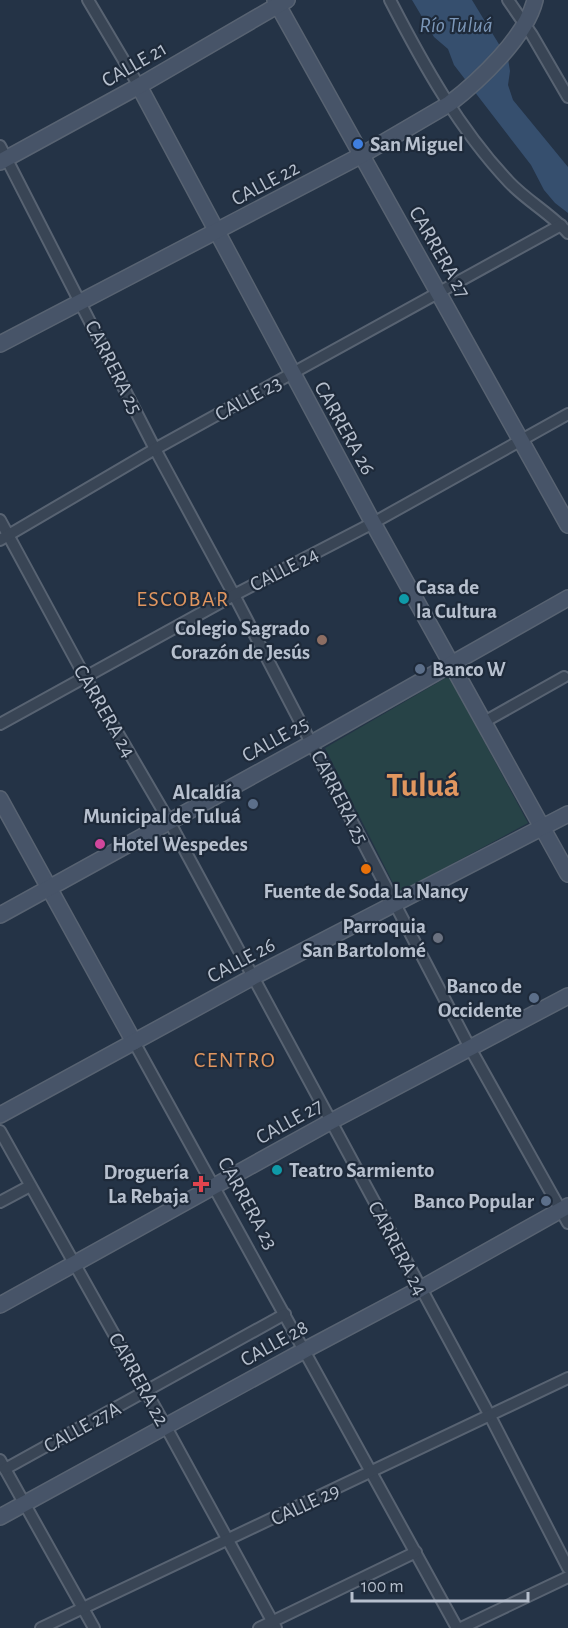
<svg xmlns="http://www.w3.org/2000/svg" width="568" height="1628" font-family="'Alegreya Sans',sans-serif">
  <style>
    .green { fill: #274347 }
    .water { fill: #364f6e }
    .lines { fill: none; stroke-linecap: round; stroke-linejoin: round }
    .street-casing { stroke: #586372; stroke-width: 14 }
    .secondary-casing { stroke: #586372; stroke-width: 18 }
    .street { stroke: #394555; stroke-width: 10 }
    .secondary { stroke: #475468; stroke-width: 15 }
    .shop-dot { fill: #3f7fe0; stroke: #1e2a3a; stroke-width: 2 }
    .culture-dot { fill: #0f9aa8; stroke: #1e2a3a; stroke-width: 2 }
    .education-dot { fill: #8d6e63; stroke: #1e2a3a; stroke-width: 2 }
    .service-dot { fill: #5c6f8a; stroke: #1e2a3a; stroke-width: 2 }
    .hotel-dot { fill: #d1479c; stroke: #1e2a3a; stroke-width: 2 }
    .food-dot { fill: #e8710a; stroke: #1e2a3a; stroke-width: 2 }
    .worship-dot { fill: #6b7280; stroke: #1e2a3a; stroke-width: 2 }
    .health-dot { fill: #e0444e; stroke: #1e2a3a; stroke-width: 2 }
    .labels { text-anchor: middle; stroke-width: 4.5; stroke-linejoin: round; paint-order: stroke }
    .street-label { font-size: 21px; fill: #b7c0ce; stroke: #1e2a3a }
    .poi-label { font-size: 21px; font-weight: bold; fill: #b7c0ce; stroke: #1e2a3a; text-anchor: end }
    .water-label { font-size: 22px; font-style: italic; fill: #7c97b8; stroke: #1e2a3a }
    .neighbourhood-label { font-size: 22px; letter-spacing: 1.5px; fill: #e1965f; stroke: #1e2a3a }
    .town-label { font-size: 33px; font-weight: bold; fill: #e1965f; stroke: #1e2a3a }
  </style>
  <rect width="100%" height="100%" fill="#243346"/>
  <!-- green -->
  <path class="green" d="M449,676l79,147 -130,70 -73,-145z"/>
  <!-- water -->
  <path class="water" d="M412,0h60l36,59 2,12 -2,14 5,15 55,67v46l-13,-10 -11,-13 -13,-25 -77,-100 -6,-16 -14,-12z"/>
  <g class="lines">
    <!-- street casing -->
    <g class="street-casing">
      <g id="street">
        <path d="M88,0l51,86"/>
        <path d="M390,0c33,64 69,129 119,182 18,19 42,32 59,51"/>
        <path d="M508,0l24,35 36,62"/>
        <path d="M0,146l155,303 79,146 236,453 98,175"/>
        <path d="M0,520l85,157 84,144 321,595 78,152"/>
        <path d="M0,540l155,-91 406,-224"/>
        <path d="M484,722l80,-45"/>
        <path d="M0,724l234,-129 139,-72 195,-109"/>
        <path d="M134,1042l323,586"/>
        <path d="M0,1131l166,296 110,201"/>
        <path d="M0,1202l30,-16"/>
        <path d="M0,1460l94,168"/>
        <path d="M5,1469l280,-155"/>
        <path d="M41,1628l527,-250"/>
        <path d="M259,1628l157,-76"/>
        <path d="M461,1628l107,-51"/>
      </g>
    </g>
    <!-- secondary casing -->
    <g class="secondary-casing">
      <g id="secondary">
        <path d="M275,0l293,525"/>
        <path d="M139,86l234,437 195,351"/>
        <path d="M0,162l139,-76 148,-86"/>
        <path d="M0,344l360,-188 89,-52c30,-23 77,-67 86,-104"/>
        <path d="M0,799l134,243"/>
        <path d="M0,915l312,-172 256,-145"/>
        <path d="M0,1115l253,-138 315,-163"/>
        <path d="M0,1305l330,-183 238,-126"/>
        <path d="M0,1517l305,-167 115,-61 148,-83"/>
      </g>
    </g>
    <!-- street -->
    <use href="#street" class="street"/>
    <!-- secondary -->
    <use href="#secondary" class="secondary"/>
  </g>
  <!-- markers -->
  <circle class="shop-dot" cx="358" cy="144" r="6"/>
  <g class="culture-dot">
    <circle cx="404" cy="599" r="6"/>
    <circle cx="277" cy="1170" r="6"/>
  </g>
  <circle class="education-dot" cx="322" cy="640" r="6"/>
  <g class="service-dot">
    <circle cx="420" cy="669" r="6"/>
    <circle cx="253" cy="804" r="6"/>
    <circle cx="534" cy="998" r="6"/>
    <circle cx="546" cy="1201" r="6"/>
  </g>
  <circle class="hotel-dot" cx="100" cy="844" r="6"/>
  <circle class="food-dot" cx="366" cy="869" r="6"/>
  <circle class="worship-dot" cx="438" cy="938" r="6"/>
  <path class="health-dot" d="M198 1175h6v6h6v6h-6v6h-6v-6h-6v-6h6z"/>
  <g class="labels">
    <!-- street labels -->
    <g class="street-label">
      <text transform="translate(134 64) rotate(-30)" y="7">CALLE 21</text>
      <text transform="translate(265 183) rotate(-28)" y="7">CALLE 22</text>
      <text transform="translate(440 252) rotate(60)" y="7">CARRERA 27</text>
      <text transform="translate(114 367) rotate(63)" y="7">CARRERA 25</text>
      <text transform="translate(248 398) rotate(-29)" y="7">CALLE 23</text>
      <text transform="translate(345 428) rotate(61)" y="7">CARRERA 26</text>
      <text transform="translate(284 569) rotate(-27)" y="7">CALLE 24</text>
      <text transform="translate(105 711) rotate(60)" y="7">CARRERA 24</text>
      <text transform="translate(275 739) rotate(-29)" y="7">CALLE 25</text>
      <text transform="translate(340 797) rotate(63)" y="7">CARRERA 25</text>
      <text transform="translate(241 960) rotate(-28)" y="7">CALLE 26</text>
      <text transform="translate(289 1121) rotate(-29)" y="7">CALLE 27</text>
      <text transform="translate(248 1203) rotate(61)" y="7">CARRERA 23</text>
      <text transform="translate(398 1248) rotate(62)" y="7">CARRERA 24</text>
      <text transform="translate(274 1343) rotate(-29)" y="7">CALLE 28</text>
      <text transform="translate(139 1379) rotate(61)" y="7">CARRERA 22</text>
      <text transform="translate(82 1427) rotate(-29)" y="7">CALLE 27A</text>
      <text transform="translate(305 1504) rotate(-25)" y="7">CALLE 29</text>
    </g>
    <!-- poi labels -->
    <g class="poi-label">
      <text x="370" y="151" text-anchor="start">San Miguel</text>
      <text x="416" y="594" text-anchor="start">Casa de<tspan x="416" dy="24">la Cultura</tspan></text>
      <text x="310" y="635">Colegio Sagrado<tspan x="310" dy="24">Corazón de Jesús</tspan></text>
      <text x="432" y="676" text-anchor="start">Banco W</text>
      <text x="241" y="799">Alcaldía<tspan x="241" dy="24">Municipal de Tuluá</tspan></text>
      <text x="112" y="851" text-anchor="start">Hotel Wespedes</text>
      <text x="366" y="898" text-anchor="middle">Fuente de Soda La Nancy</text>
      <text x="426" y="933">Parroquia<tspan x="426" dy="24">San Bartolomé</tspan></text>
      <text x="522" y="993">Banco de<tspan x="522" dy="24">Occidente</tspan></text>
      <text x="289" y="1177" text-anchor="start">Teatro Sarmiento</text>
      <text x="189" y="1179">Droguería<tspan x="189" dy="24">La Rebaja</tspan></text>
      <text x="534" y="1208">Banco Popular</text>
    </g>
    <!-- water labels -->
    <g class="water-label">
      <text x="456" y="32">Río Tuluá</text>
    </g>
    <!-- neighbourhood labels -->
    <g class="neighbourhood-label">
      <text x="183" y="606">ESCOBAR</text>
      <text x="235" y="1067">CENTRO</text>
    </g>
    <!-- town labels -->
    <g class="town-label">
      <text x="423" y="796">Tuluá</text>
    </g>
  </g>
  <!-- scale -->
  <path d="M352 1592v9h176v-9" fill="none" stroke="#b7c0ce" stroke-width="3"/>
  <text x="361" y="1592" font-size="18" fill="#b7c0ce" stroke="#1e2a3a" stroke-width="4.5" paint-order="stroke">100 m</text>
</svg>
